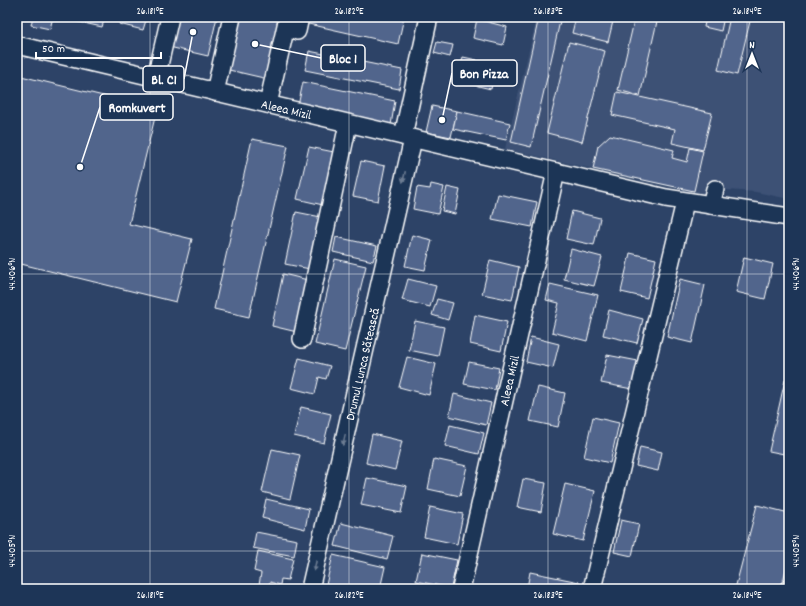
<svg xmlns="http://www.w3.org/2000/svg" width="806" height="606" font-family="Dekko,sans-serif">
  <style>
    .built { fill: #3c5175 }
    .building { fill: #51658c; stroke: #fff }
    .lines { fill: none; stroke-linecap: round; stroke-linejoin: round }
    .minor-casing { stroke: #fff; stroke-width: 20 }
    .minor { stroke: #1d3557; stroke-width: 17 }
    .oneway { fill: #6c7c92 }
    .ticks { fill: none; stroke: #fff; stroke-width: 1; stroke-opacity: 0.45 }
    .labels { text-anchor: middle; stroke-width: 3; stroke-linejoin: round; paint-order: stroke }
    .street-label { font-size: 13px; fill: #fff; stroke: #1d3557 }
    .leader { fill: none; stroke: #fff; stroke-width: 1.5 }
    .callout-dot { fill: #fff; stroke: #1d3557; stroke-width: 1.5 }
    .callout { fill: #1d3557; stroke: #fff; stroke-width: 1.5 }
    .callout-label { font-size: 14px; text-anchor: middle; font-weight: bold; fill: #fff }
    .neatline { fill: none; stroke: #fff; stroke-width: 1.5 }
    .ticks-label { font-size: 10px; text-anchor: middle; fill: #fff }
  </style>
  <rect width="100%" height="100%" fill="#2d4367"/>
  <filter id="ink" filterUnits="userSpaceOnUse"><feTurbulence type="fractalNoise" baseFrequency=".025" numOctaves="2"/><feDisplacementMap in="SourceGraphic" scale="8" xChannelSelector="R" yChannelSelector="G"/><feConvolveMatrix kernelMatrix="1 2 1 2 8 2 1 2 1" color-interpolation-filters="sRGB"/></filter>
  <g filter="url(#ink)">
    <!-- built -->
    <path class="built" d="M537,17h252v182l-33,-7 -29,-2 -24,4 -198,-45z"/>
    <!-- building -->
    <g class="building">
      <path d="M33,17h20l-3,12 -19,-4z"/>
      <path d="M71,17h34l-3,10 -32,-7z"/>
      <path d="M121,17h26l-4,13 -24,-6z"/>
      <path d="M176,17h41l-9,39 -39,-9z"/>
      <path d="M241,17h41l-14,62 -39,-9z"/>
      <path d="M305,17h99l-6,27 -94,-21z"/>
      <path d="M539,17h22l-30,130 -20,-5z"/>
      <path d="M576,17h38l-6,25 -36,-9z"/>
      <path d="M635,17h23l-18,79 -22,-6z"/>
      <path d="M706,17h18l-3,14 -17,-4z"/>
      <path d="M730,17h21l-14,58 -19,-5z"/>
      <path d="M477,19l30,8 -4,18 -30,-7z"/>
      <path d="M437,42l16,3 -3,12 -16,-4z"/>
      <path d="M569,42l36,9 -23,91 -35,-9z"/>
      <path d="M309,51l93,19 -3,19 -94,-19z"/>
      <path d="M463,57l14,3 -1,5 19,5 -4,19 -34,-8z"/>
      <path d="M21,76l136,33 -28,115 63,15 -16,63 -159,-39v-172z"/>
      <path d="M303,82l92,19 -4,24 -93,-19z"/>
      <path d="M617,92l95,21 -9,37 -31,-7 3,-14 -63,-14z"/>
      <path d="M432,106l25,5 -6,26 -25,-5z"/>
      <path d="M457,111l53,12 -4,17 -53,-11z"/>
      <path d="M610,135l64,15 -2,8 15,4 3,-14 13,3 -9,40 -101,-22 5,-23z"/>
      <path d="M252,139l36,7 -39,171 -35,-8z"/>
      <path d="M309,147l25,5 -11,53 -26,-6z"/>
      <path d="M361,161l24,5 -7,35 -25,-5z"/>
      <path d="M431,184l13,3 -6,27 -25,-5 4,-22 13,2z"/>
      <path d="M447,187l13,3 -5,24 -13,-3z"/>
      <path d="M498,194l39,8 -5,25 -40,-8z"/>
      <path d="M572,211l28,7 -6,27 -28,-6z"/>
      <path d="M296,212l25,5 -11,52 -25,-5z"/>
      <path d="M412,235l20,5 -7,30 -20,-4z"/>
      <path d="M336,237l41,9 -4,15 -40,-9z"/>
      <path d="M571,249l31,8 -8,29 -30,-7z"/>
      <path d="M630,253l26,6 -9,39 -26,-6z"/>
      <path d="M744,257l29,7 -8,35 -29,-7z"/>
      <path d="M335,259l31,7 -21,85 -30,-7z"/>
      <path d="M490,260l29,7 -7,33 -30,-6z"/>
      <path d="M283,274l25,6 -11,52 -25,-6z"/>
      <path d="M408,279l28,7 -6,21 -28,-7z"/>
      <path d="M680,279l25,6 -13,58 -25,-6z"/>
      <path d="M550,284l48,11 -11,46 -35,-9 7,-29 -13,-3z"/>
      <path d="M437,299l16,4 -5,17 -16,-5z"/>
      <path d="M609,310l34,9 -6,24 -34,-8z"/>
      <path d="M475,315l32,7 -6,29 -31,-7z"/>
      <path d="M415,321l29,6 -6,29 -29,-6z"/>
      <path d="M531,337l28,7 -6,24 -27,-6z"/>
      <path d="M607,355l31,6 -6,28 -31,-6z"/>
      <path d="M407,357l29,7 -7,31 -30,-8z"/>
      <path d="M299,358l31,8 -4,13 -7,-2 -4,17 -24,-6z"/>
      <path d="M469,362l30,6 -4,22 -31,-6z"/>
      <path d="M785,380l4,1v74l-20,-4z"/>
      <path d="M538,387l27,6 -7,34 -28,-6z"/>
      <path d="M454,394l37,9 -5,22 -37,-9z"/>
      <path d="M301,407l30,7 -7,29 -30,-7z"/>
      <path d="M593,417l26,6 -9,40 -26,-6z"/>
      <path d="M450,425l34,8 -5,21 -34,-8z"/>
      <path d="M372,434l30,7 -7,29 -29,-7z"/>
      <path d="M640,447l22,5 -4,19 -22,-5z"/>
      <path d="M272,449l28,6 -10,44 -28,-7z"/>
      <path d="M434,459l33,7 -7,30 -32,-7z"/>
      <path d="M367,478l40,8 -6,27 -40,-8z"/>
      <path d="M523,479l23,4 -5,29 -24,-5z"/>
      <path d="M565,484l30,7 -12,50 -30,-7z"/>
      <path d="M266,499l43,10 -4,20 -43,-11z"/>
      <path d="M757,505l32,8v44l-8,32h-46z"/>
      <path d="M430,507l33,7 -6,30 -33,-7z"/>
      <path d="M621,520l18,4 -7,32 -18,-4z"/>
      <path d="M341,523l52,13 -6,23 -52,-13z"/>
      <path d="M256,532l41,8 -3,16 -41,-8z"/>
      <path d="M258,551l35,8 -5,21 -7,-1 -1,6 -10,-3 -2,5 -9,-2 2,-12 -7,-2z"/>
      <path d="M422,553l35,7 -6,28 -35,-7z"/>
      <path d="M333,555l52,12 -5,22h-55z"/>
      <path d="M530,572l49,10 -1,7 -51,-1z"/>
    </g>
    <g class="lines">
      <!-- minor casing -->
      <g class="minor-casing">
        <g id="minor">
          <path d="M297,31l3,-14"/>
          <path id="s1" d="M17,45l649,153 123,19"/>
          <path d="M156,78l14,-61"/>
          <path d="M215,92l17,-75"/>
          <path d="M268,104l20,-87"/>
          <path d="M403,136l26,-119"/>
          <path d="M711,205l4,-16"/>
          <path d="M302,339l46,-215"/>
          <path id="s2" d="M310,589l103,-450"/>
          <path id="s3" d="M461,589l95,-417"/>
          <path d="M592,589l93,-387"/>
          <path d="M789,589v-1"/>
        </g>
      </g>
      <!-- minor -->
      <use href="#minor" class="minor"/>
    </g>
    <!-- one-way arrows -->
    <defs><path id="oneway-solid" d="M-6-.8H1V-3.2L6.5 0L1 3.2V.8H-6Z"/></defs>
    <g class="oneway">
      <use href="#oneway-solid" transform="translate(404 177) rotate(103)"/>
      <use href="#oneway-solid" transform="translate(344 440) rotate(103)"/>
      <use href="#oneway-solid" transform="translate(315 566) rotate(103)"/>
    </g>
  </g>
  <!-- ticks -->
  <path class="ticks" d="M150,17v572M349,17v572M548,17v572M747,17v572M17,274h772M17,551h772"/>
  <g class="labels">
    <!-- street labels -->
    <g class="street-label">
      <text dy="5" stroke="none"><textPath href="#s1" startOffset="277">Aleea Mizil</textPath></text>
      <text dy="5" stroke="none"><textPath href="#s2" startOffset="231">Drumul Lunca Sătească</textPath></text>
      <text dy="5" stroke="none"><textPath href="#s3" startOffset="214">Aleea Mizil</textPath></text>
    </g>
  </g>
  <!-- callouts -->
  <path class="leader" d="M255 44L321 58M442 120L452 73M193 32L184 79M80 167L100 107"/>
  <g class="callout-dot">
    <circle cx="255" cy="44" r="4"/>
    <circle cx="442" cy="120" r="4"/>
    <circle cx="193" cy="32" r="4"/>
    <circle cx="80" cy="167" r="4"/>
  </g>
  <g class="callout">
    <rect x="321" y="45" width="44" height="26" rx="4"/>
    <rect x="452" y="60" width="65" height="26" rx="4"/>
    <rect x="143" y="66" width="41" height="26" rx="4"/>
    <rect x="100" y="94" width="73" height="26" rx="4"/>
  </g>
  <g class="callout-label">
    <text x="343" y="63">Bloc 1</text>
    <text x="484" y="78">Bon Pizza</text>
    <text x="164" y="84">Bl. C1</text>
    <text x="137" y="112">Romkuvert</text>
  </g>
  <!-- margin -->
  <rect width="806" height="606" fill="none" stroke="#1d3557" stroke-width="44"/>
  <!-- north arrow -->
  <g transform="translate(752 54)" stroke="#1d3557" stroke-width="3" paint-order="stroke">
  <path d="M0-3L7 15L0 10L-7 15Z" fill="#ffffff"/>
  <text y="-6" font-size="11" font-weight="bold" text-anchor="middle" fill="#ffffff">N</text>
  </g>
  <!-- scale -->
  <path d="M36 52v6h125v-6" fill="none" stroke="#ffffff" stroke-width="2"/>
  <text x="42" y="52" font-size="12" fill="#ffffff" stroke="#1d3557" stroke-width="3" paint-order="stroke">50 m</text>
  <rect x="22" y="22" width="762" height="562" class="neatline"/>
  <g class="ticks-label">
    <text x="150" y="14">26.181°E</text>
    <text x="349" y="14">26.182°E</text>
    <text x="548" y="14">26.183°E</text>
    <text x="747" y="14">26.184°E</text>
    <text transform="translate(11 274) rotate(-90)" y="4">44.406°N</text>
    <text transform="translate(795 274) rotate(-90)" y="4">44.406°N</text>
    <text transform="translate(11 551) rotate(-90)" y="4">44.405°N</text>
    <text transform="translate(795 551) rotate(-90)" y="4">44.405°N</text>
    <text x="150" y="598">26.181°E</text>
    <text x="349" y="598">26.182°E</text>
    <text x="548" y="598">26.183°E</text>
    <text x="747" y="598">26.184°E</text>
  </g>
</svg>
